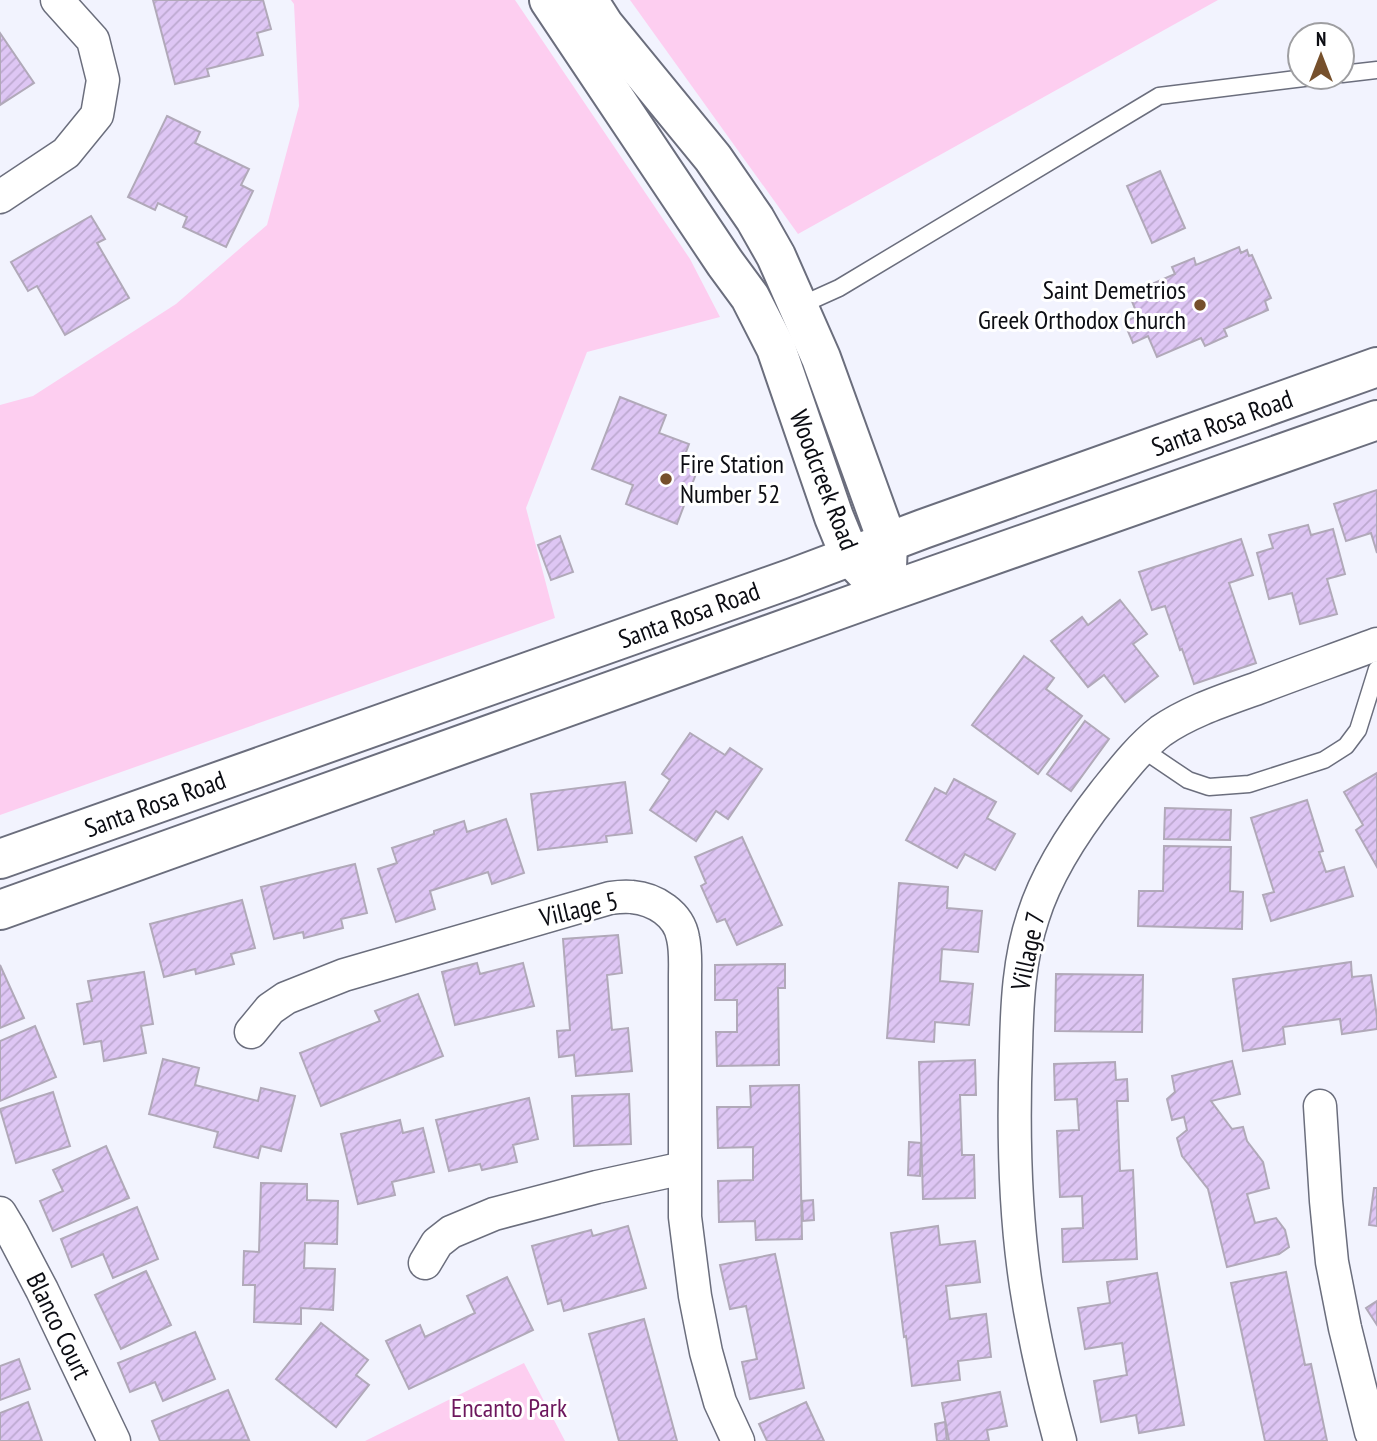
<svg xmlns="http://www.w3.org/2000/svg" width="1377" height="1441" font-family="'PT Sans Narrow',sans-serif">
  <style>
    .green { fill: #fdcef0 }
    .building { fill: url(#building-hatch); stroke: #b1a9b9; stroke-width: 2 }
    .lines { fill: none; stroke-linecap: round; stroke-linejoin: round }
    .lane-casing { stroke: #6b6e7d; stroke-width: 19 }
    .street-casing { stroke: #6b6e7d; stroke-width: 35 }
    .secondary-casing { stroke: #6b6e7d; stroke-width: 42 }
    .lane { stroke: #fff; stroke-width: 16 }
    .street { stroke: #fff; stroke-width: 32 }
    .secondary { stroke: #fff; stroke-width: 38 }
    .poi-dot { fill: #76502c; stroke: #fff; stroke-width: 2.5 }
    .labels { text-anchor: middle; stroke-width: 6; stroke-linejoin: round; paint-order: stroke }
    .poi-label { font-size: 26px; fill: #0c0d13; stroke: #fff; text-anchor: end }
    .street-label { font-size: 26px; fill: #0c0d13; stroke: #fff }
    .park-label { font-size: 26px; fill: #6d175d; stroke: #fff }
  </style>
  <defs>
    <pattern id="building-hatch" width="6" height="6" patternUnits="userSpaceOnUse" patternTransform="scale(1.75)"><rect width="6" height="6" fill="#dec6f4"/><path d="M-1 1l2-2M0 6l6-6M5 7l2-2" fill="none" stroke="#bda9d0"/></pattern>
  </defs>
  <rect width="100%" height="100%" fill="#f2f3fe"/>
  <!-- green -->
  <g class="green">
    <path d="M291,0h224l175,259 30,58 -133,35 -61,156 29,110 -555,197v-410l33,-9 143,-92 91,-79 32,-119 -5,-102z"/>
    <path d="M630,0h588l-420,234z"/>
    <path d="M524,1363l41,78h-200z"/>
  </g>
  <!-- building -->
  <g class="building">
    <path d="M153,0h110l8,29 -14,4 6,22 -56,14 2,7 -34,8z"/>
    <path d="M0,33l34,50 -34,22z"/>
    <path d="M167,116l33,16 -5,11 54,26 -8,16 12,6 -27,56 -43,-20 4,-10 -29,-14 -3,7 -27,-13z"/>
    <path d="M1160,171l25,57 -33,15 -25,-57z"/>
    <path d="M91,216l14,23 -8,4 32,55 -64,37 -28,-49 -9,5 -17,-29z"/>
    <path d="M1239,247l2,6 6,-3 2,6 3,-1 19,43 -6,3 3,9 -44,19 3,7 -22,10 -4,-8 -44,19 -9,-21 -15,7 -9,-21 14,-6 -9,-22 46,-20 -3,-7 22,-9 2,7z"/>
    <path d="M620,397l46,18 -7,18 30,11 -8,21 16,6 -20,53 -51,-20 7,-19 -41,-16z"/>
    <path d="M1377,490v63l-6,-20 -25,8 -12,-37z"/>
    <path d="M1308,525l3,10 22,-6 12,45 -18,5 10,35 -37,10 -8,-31 -23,6 -12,-46 16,-5 -4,-13z"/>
    <path d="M560,536l13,36 -22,8 -13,-35z"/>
    <path d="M1241,539l12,36 -24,8 27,80 -62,21 -12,-35 -2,1 -15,-44 -13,4 -13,-38z"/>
    <path d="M1120,600l27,34 -14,10 25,32 -33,26 -21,-27 -16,12 -37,-46 31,-24 6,8z"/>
    <path d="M1024,656l30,22 -8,11 36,27 -44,58 -66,-49z"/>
    <path d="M1085,721l24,18 -38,52 -24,-17z"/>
    <path d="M690,733l35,22 5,-7 32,21 -34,50 -12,-8 -20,30 -46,-31 20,-30 -8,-6z"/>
    <path d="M1377,773v94l-21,-37 7,-5 -19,-33z"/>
    <path d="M954,779l42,23 -9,16 28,16 -20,36 -30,-16 -8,14 -51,-28 29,-52 11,6z"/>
    <path d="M625,782l7,51 -26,3 1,6 -69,8 -7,-56z"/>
    <path d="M1307,800l16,51 -4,1 7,20 18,-5 9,29 -82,25 -8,-26 11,-3 -23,-74z"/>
    <path d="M1165,808l66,2 -1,30 -66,-1z"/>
    <path d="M506,819l18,54 -32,11 -4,-12 -58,19 5,18 -39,13 -18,-53 19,-6 -5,-15 42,-14v-3l30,-10 3,11z"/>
    <path d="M742,837l40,88 -45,20 -12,-26 -8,3 -16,-36 5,-3 -11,-26z"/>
    <path d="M1164,846l67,1 -1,44 13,1 -1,37 -104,-3 1,-35h24z"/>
    <path d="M355,864l12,49 -26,6 2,9 -39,10 -1,-6 -29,7 -13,-52z"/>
    <path d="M899,883l49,4 -1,21 35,3 -4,41 -36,-3 -2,32 33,3 -4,41 -34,-3 -1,20 -47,-4z"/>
    <path d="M242,900l13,48 -24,6 3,10 -38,10 -1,-5 -31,8 -14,-53z"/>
    <path d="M618,935l4,38 -15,2 5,55 16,-2 4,43 -56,5 -2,-21 -15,2 -2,-26 13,-1 -7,-91z"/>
    <path d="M1351,962l1,15 19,-2 6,42v12l-35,5 -2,-15 -57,8 2,17 -42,7 -10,-72z"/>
    <path d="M477,963l3,11 43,-11 11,43 -79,19 -13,-53z"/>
    <path d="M785,964v24h-7l1,77 -62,1 -1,-34h21v-32h-22v-35z"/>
    <path d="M0,965l24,53 -24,10z"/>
    <path d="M144,972l9,52 -12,2 5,27 -42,8 -3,-20 -17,3 -7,-40 15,-3 -4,-20z"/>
    <path d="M1056,974l87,1 -1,57 -87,-1z"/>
    <path d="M418,994l25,62 -122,50 -21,-53 80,-32 -5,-10z"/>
    <path d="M35,1026l21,51 -56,24v-60z"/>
    <path d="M163,1059l36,9 -4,17 63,16 3,-13 34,8 -14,55 -20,-5 -3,12 -44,-11 4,-15 -69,-18z"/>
    <path d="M975,1060l1,35h-16l2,60h12l1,43 -52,1 -4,-137z"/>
    <path d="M1232,1061l8,33 -29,7 21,28 11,-2 4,14 16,21 6,26 -22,6 8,29 21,-5 9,12 4,17 -10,7 -52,13 -19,-78 -26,-33 -5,-18 10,-8 -3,-13 -12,3 -5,-21 8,-7 -3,-16z"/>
    <path d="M1115,1062l1,18 11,-1 1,22h-11l3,70 13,-1 4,89 -74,3 -1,-33 21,-1 -1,-32 -22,1 -3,-66 22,-1 -2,-31 -22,1 -1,-36z"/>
    <path d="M799,1085l3,154 -46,1 -1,-19 -36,1 -1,-41 35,-1v-33l-35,1 -1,-41h34l-1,-21z"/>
    <path d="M53,1092l17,54 -54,17 -16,-54z"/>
    <path d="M629,1094l2,50 -57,2 -2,-50z"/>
    <path d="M529,1098l9,41 -25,6 4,17 -35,8 -2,-6 -31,7 -13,-51z"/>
    <path d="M400,1120l3,13 20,-5 11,44 -42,10 3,13 -37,9 -17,-70z"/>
    <path d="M909,1142l12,1 -1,33 -12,-1z"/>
    <path d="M106,1146l23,52 -76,33 -13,-30 23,-10 -10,-21z"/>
    <path d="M261,1183l46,1v16l31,1 -1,43 -32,-1 -1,25 31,1 -2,41 -32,-2v16l-47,-2 1,-37h-12l1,-34 15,1z"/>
    <path d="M1374,1188h3v38l-8,-1z"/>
    <path d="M813,1200l1,20 -11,1 -1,-20z"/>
    <path d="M137,1207l21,52 -45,19 -10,-24 -31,13 -11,-28z"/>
    <path d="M628,1226l18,62 -82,23 -3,-11 -13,4 -16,-58 59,-16 2,6z"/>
    <path d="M938,1226l2,19 35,-4 5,41 -34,4 4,33 36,-5 5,43 -33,4 2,19 -48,6 -6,-50 -2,1 -13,-104z"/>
    <path d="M775,1254l29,134 -54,11 -8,-37 15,-3 -11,-53 -16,3 -10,-44z"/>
    <path d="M146,1271l25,54 -50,24 -26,-54z"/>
    <path d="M1286,1272l19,93 6,-1 16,77h-62l-34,-158z"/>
    <path d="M1157,1273l27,152 -45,8 -3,-18 -35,7 -7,-41 33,-6 -5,-32 -37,6 -7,-41 32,-5 -3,-21z"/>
    <path d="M507,1277l26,53 -124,59 -23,-48 34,-16 5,12 50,-24 -8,-17z"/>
    <path d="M1377,1301v24l-11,-17z"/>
    <path d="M644,1319l33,122h-58l-30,-107z"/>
    <path d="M321,1323l47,37 -12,15 13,10 -33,42 -60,-48z"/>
    <path d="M195,1332l20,47 -52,22 -8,-19 -25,10 -12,-29z"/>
    <path d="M19,1359l11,30 -30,11v-34z"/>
    <path d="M228,1390l21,50 -89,1 -8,-20z"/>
    <path d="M1000,1392l7,34 -20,4 2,11h-40l-7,-38z"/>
    <path d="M28,1402l14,39h-42v-28z"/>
    <path d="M806,1402l18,39h-57l-8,-17z"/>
    <path d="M945,1422l2,19h-10l-2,-17z"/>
  </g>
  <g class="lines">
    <!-- lane casing -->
    <g class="lane-casing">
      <g id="lane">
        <path d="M1342,74l35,-4"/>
        <path d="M799,306l40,-18 320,-192 153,-19"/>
        <path d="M1142,749l46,31 21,7 40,-3 75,-24 22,-14 12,-16 19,-61"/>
      </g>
    </g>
    <!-- street casing -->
    <g class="street-casing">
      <g id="street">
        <path d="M0,197l66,-44 31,-38 6,-35 -10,-40 -36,-40"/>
        <path d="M251,1032l19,-23 16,-11 58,-23 266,-77c7,-1 14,-2 22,-1 23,2 47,17 51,41 3,13 2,26 2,39v240l10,79 11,56 14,50 18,39"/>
        <path d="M1320,1106l6,95 6,61 13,66 26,104 4,9"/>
        <path d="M0,1213l12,20 30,57 72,151"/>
        <path d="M425,1263l12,-20 14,-11 43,-18 103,-27 87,-19"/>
        <path d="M1060,1441c-14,-51 -26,-103 -34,-155 -12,-79 -13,-159 -10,-238 1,-45 3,-89 17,-131 14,-45 42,-87 71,-124 17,-21 35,-45 57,-62 29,-20 64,-31 97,-43 39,-15 79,-29 119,-44"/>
      </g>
    </g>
    <!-- secondary casing -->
    <g class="secondary-casing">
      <g id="secondary">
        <path d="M549,0l176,263 25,34 26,51 58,169 16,39 17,18"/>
        <path d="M588,0l16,25 109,133 42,61 21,37 45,102 67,185 -1,24"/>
        <path d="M0,859l793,-281 130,-49 454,-162"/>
        <path d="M0,910l885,-317 492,-173"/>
      </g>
    </g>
    <!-- lane -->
    <use href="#lane" class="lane"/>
    <!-- street -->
    <use href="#street" class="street"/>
    <!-- secondary -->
    <use href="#secondary" class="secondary"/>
  </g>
  <!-- markers -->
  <g class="poi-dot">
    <circle cx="1200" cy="305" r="7"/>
    <circle cx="666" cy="479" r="7"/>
  </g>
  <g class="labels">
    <!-- poi labels -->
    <g class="poi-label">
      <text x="1186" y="299">Saint Demetrios<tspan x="1186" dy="30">Greek Orthodox Church</tspan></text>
      <text x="680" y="473" text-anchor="start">Fire Station<tspan x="680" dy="30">Number 52</tspan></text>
    </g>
    <!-- street labels -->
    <g class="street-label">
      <text transform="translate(1222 423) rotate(-20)" y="9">Santa Rosa Road</text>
      <text transform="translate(824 480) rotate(69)" y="9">Woodcreek Road</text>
      <text transform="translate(689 615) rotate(-20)" y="9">Santa Rosa Road</text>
      <text transform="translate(155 804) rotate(-20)" y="9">Santa Rosa Road</text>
      <text transform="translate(579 909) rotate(-13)" y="9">Village 5</text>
      <text transform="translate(1028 951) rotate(-78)" y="9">Village 7</text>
      <text transform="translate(59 1326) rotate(64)" y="9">Blanco Court</text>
    </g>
    <!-- park labels -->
    <g class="park-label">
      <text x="509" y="1417">Encanto Park</text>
    </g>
  </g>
  <!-- north arrow -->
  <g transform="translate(1321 56)"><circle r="33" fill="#ffffff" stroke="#9e9ea1" stroke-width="2"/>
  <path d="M0-5L12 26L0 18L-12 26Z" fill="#76502c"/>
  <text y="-10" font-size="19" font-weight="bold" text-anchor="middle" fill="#0c0d13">N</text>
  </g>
</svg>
